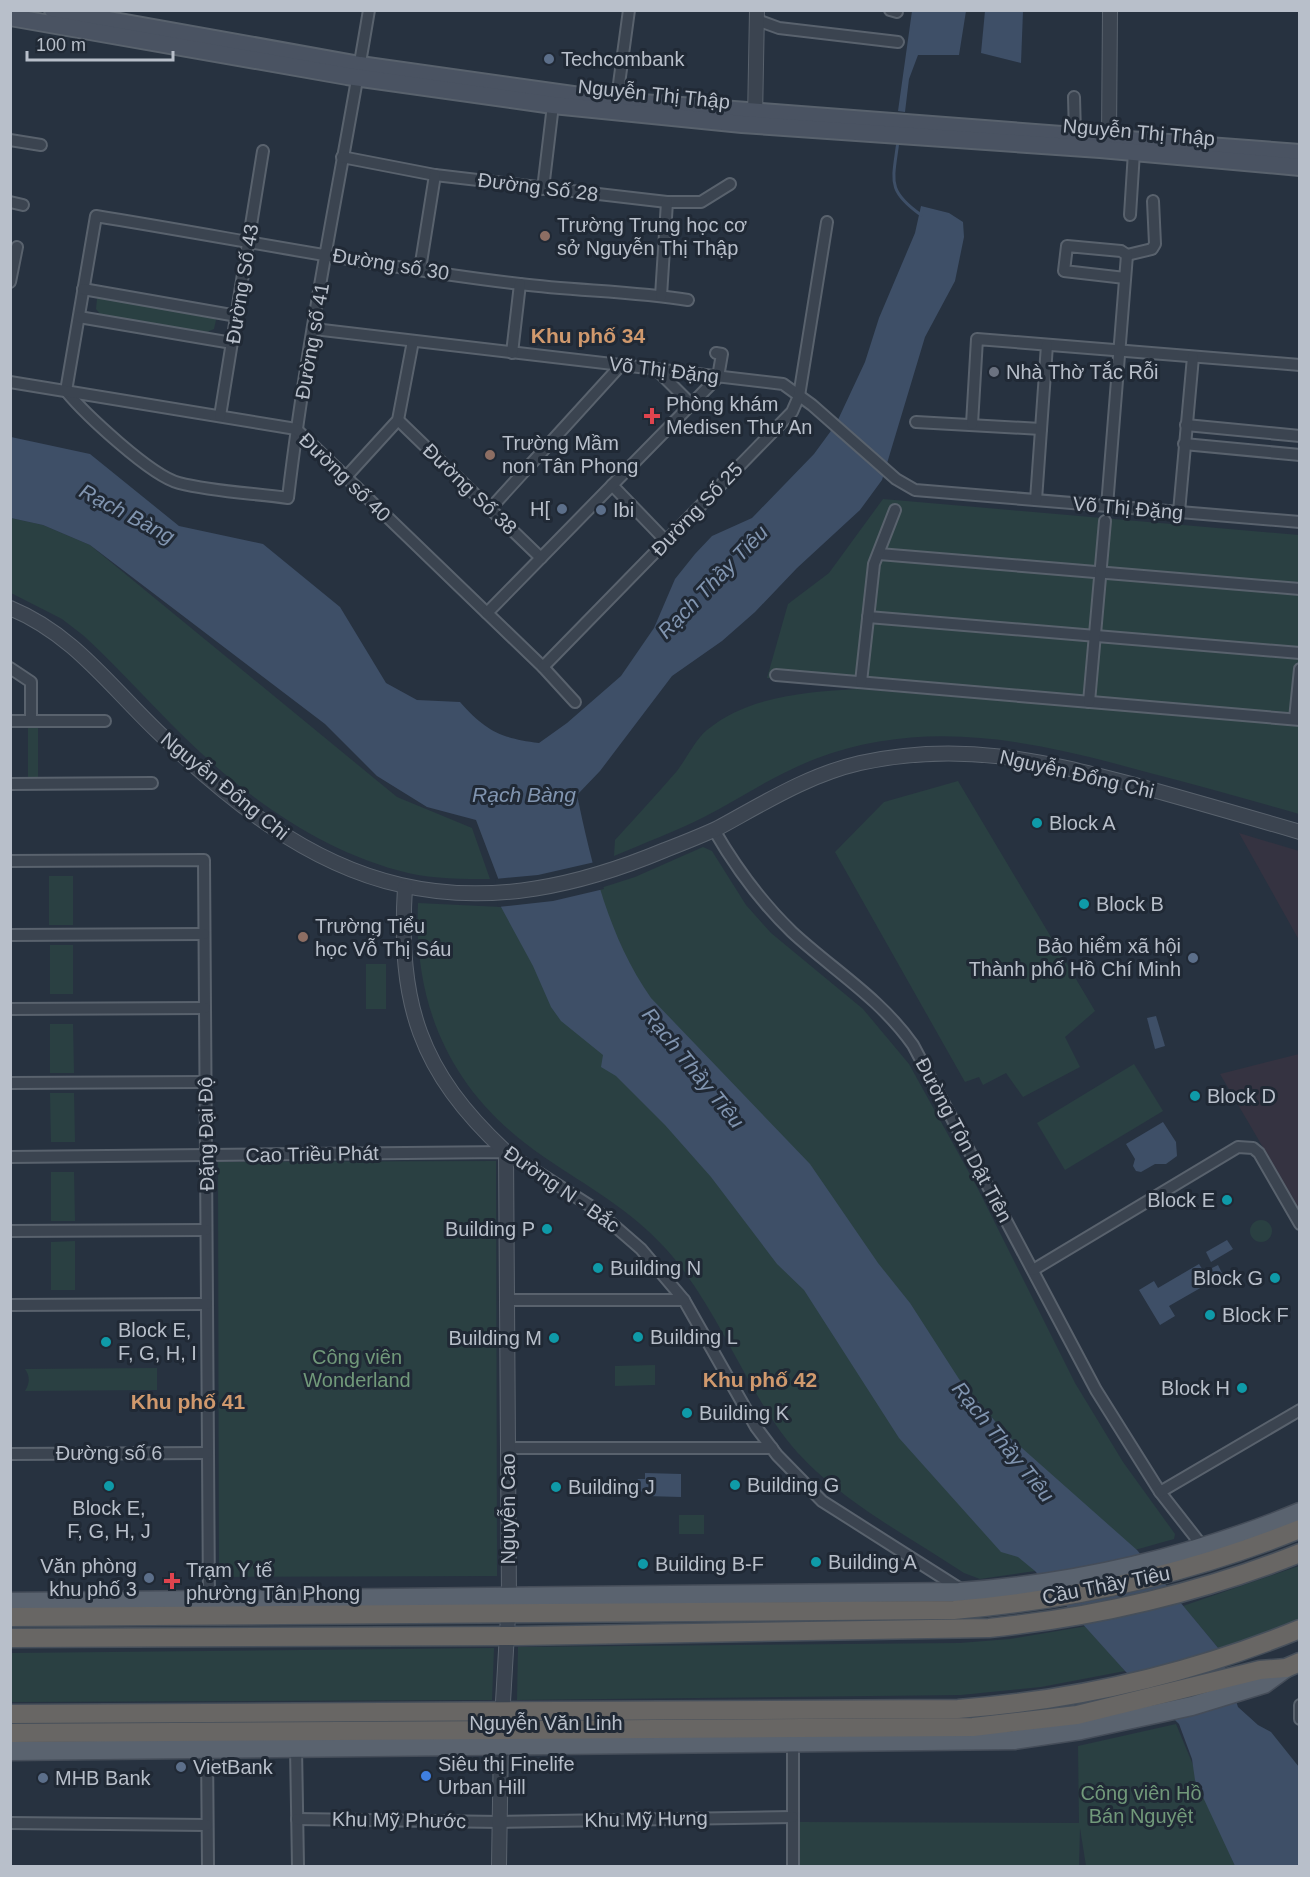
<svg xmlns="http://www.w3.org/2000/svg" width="1310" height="1877" font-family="Helvetica,sans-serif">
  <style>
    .medical { fill: #353341 }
    .green { fill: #2a4042 }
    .water { fill: #3e4f67 }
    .pier { fill: #273240 }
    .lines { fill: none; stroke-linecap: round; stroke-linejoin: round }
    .stream { stroke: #3e4f67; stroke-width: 3 }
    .minor-casing { stroke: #59626d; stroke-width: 14 }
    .tertiary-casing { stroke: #59626d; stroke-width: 16 }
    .secondary-casing { stroke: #59626d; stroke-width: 20 }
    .primary-casing { stroke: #454d59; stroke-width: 21 }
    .trunk-casing { stroke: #464f5a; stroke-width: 21 }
    .minor { stroke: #3b4450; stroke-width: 10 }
    .tertiary { stroke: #3b4450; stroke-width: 14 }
    .secondary { stroke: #4a5362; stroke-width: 16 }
    .primary { stroke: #5a636f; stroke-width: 18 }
    .trunk { stroke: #686664; stroke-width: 18 }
    .service-dot { fill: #5c6f8a; stroke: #202935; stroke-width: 2 }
    .education-dot { fill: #8d6e63; stroke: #202935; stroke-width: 2 }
    .worship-dot { fill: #6b7280; stroke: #202935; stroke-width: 2 }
    .health-dot { fill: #e0444e; stroke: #202935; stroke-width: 2 }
    .culture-dot { fill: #0f9aa8; stroke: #202935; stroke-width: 2 }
    .shop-dot { fill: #3f7fe0; stroke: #202935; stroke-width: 2 }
    .labels { text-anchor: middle; stroke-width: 6; stroke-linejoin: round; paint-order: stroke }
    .poi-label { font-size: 20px; fill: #b8bfca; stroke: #202935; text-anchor: start }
    .street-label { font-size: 20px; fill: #b8bfca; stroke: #202935 }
    .park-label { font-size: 20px; fill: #71997a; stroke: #202935 }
    .neighbourhood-label { font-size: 21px; font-weight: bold; fill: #d0996d; stroke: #202935 }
    .water-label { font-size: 21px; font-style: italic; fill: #8195b0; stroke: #202935 }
  </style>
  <rect width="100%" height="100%" fill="#273240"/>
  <!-- medical -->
  <g class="medical">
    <path d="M1239,833l60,18v89z"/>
    <path d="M1299,1054v155l-79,-135z"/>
  </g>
  <!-- green -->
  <g class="green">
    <path d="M104,297l106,17 6,6 -2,9 -7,3 -106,-17 -5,-6 1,-10z"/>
    <path d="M883,499l416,36v279c-49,-14 -99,-28 -149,-41 -112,-31 -221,-57 -335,-14 -39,15 -73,38 -109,57 -29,15 -62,27 -92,40l1,-16c21,-23 42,-46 62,-69 10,-13 18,-31 30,-41 41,-34 99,-38 150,-41l338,27 -428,-38 21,-74 41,-31z"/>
    <path d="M11,518l32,7 47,20 307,252 75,31 18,51c-26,0 -56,0 -82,-6 -77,-18 -150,-67 -208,-121 -40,-37 -76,-79 -116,-116l-22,-17 -51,-26z"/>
    <rect x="28" y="728" width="10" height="52"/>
    <path d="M958,781l137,230 -30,26 15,30 -57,30 -17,-24 -23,12 -4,-8 -14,5 -130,-230 49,-50z"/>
    <path d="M703,847l9,4 34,54 25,28 92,76 46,55 68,123 98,196 48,79 52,72 -1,5 -57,16 -91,-92 -372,-443 -72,-126 53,-17z"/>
    <rect x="49" y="876" width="24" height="49"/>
    <path d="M418,903l83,4 534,664 -55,8 -16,-6c-59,-39 -133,-77 -177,-133 -46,-60 -70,-134 -121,-191 -36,-40 -78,-62 -122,-92 -90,-61 -131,-146 -126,-254z"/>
    <rect x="50" y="945" width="23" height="49"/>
    <rect x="366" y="964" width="20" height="45"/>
    <path d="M50,1024h23l1,49h-24z"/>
    <path d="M1134,1064l29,47 -98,59 -28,-47z"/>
    <path d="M50,1093h24l1,49h-24z"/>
    <path d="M496,1161l1,415 -278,1 -1,-415z"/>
    <path d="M51,1172h23l1,49h-24z"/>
    <circle cx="1261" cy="1231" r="11"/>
    <path d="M75,1241v49h-24v-48z"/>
    <path d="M655,1365v20l-40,1v-20z"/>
    <path d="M157,1368v22l-132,1c5,-8 5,-15 0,-22z"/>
    <rect x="679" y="1515" width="25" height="19"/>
    <path d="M1299,1566v57l-80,26 -36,-43z"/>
    <path d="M1087,1626l38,45 -84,16 -80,8 -444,5 1,-53 442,-4 50,-4z"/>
    <path d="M494,1648l-2,52 -481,2v-49z"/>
    <path d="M1176,1724l59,142h-149l-6,-38 -1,38h-280v-44l280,1 -1,-77z"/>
  </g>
  <!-- water -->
  <g class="water">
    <path d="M912,11h54l-7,44h-41l-9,24 -4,33 -7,-1z"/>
    <path d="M985,11h38l-2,52 -40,-10z"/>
    <path d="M921,206l28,7 14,9 1,15 -9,44 -30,56 -43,143 -22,30 -63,58 -42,44 -33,29 -50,35 -72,95 -23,24c15,71 32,143 74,203l159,166 68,99 32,40 49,76 47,55 131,116 82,99 19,58 20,18 13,7 28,35v99h-64l-40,-86 -3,-21 -13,-35 -54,-53 -90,-100 -17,-14 -17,-5 -102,-114 -95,-148 -27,-26 -66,-87 -46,-52 -49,-49 -15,-9 2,-12 -42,-34 -10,-14 -18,-41 -32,-59 -3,-29 -22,-58 -49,-13 -50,-31 -52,-52 -235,-179 -47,-20 -32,-7v-81l79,17 89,72 84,18 77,63 46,76 31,17 43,2c26,29 40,36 79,41l28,-20 54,-47 33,-48 21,-49 20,-25 17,-18 40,-18 62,-64 22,-30 29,-62 14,-44 36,-85z"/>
    <path d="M1156,1016l9,30 -10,3 -8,-31z"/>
    <path d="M1163,1122l13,20 1,14 -11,8h-11l-14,8 -5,-1 -3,-5 2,-7 -9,-15z"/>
    <path d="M1227,1240l6,9 -22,13 -5,-10z"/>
    <path d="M1199,1264l5,8 14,-7 5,10 -54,31 6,10 -15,9 -21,-35 15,-9 4,7z"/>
    <path d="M645,1473l36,1v23l-36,-1v-4l-6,-1 -3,-8 2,-4h7z"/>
  </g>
  <!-- pier -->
  <path class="pier" d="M595,862l9,27 -51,12 -55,6 -3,-28 43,-4z"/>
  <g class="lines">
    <!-- stream -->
    <path class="stream" d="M898,141c-5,40 -12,49 23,74"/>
    <!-- minor casing -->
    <g class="minor-casing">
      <g id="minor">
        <path d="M369,10c-27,163 -62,325 -81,488 -35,-5 -74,-6 -109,-15 -28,-7 -94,-69 -113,-92l30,-175c141,23 282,51 424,68 56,7 112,7 168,16"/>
        <path d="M890,10l7,2"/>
        <path d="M757,20l22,8 119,14"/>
        <path d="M1074,97l1,37"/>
        <path d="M616,106l13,-96"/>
        <path d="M10,140l31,5"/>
        <path d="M342,157l93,18 232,27h34l29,-18"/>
        <path d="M543,189l10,-84"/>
        <path d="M10,202l13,3"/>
        <path d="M1130,215l4,-63"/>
        <path d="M1127,255l25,-6 3,-5 -2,-43"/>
        <path d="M420,269l15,-94"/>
        <path d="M10,282l7,-35"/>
        <path d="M83,289l154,27"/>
        <path d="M661,296l6,-94"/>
        <path d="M79,317l153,26"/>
        <path d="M314,329l469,55 29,21 84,74 19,11 385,32"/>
        <path d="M512,353l8,-69"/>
        <path d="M656,369l35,35"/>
        <path d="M10,382l286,47 247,238 32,35"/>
        <path d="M220,416l43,-265"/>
        <path d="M398,420l143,138"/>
        <path d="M916,422l125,7"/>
        <path d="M972,424l5,-85 323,26"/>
        <path d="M1186,425l114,11"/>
        <path d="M1184,444l116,11"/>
        <path d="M346,477l52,-57 15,-79"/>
        <path d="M612,485l54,56"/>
        <path d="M1036,500l11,-155"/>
        <path d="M1107,506l20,-251 -6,-4 -54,-5 -3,25 61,7"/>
        <path d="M490,509l131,-144"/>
        <path d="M1179,512l14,-155"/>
        <path d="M879,554l421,35"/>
        <path d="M487,613l231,-236 4,-23 -6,-1"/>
        <path d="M868,617l432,36"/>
        <path d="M543,667l249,-255 7,-16 28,-174"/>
        <path d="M10,668l21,14v39"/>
        <path d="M776,675l524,45"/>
        <path d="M861,682l13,-118 21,-54"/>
        <path d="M1089,702l16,-181"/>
        <path d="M1295,719l5,-50"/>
        <path d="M10,721h95"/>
        <path d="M10,784l142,-1"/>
        <path d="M714,830c22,38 46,71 78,102 41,38 88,66 121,113l183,345 64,102 43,55"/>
        <path d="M10,861l194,-1 5,741"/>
        <path d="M10,935l194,-1"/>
        <path d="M10,1009l195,-1"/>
        <path d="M10,1083l195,-1"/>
        <path d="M10,1157l496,-5 89,57 46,40 43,51 72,127 21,28 45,46 140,89"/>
        <path d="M10,1231l196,-1"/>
        <path d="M1033,1270l205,-123 15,1 6,5 41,71"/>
        <path d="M507,1300h177"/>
        <path d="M10,1305l197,-1"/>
        <path d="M508,1448h264"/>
        <path d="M10,1454l198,-1"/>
        <path d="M1160,1492l140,-82"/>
        <path d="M1300,1705v14"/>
        <path d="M793,1743v123"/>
        <path d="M296,1747l2,119"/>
        <path d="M207,1748l1,118"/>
        <path d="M297,1819l203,3 293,-5"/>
        <path d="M10,1823l197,2"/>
      </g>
    </g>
    <!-- tertiary casing -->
    <g class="tertiary-casing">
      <g id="tertiary">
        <path d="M755,119l2,-109"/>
        <path d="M1109,137l1,-127"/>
        <path d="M10,608c63,26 99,77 147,123 68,66 149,133 244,154 91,21 180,0 264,-35 18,-7 36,-14 53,-22 46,-25 90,-53 142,-65 100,-22 179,-3 275,22 55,15 110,31 165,47"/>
        <path d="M405,887c-7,117 14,184 101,265l3,447 -7,120"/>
        <path d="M499,1866l2,-128"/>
      </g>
    </g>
    <!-- secondary casing -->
    <g class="secondary-casing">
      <g id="secondary">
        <path d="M53,10l307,55 256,36 684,52"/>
        <path d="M10,17l337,59 206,29 189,19 358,25 200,18"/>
      </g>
    </g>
    <!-- primary casing -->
    <g class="primary-casing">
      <g id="primary">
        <path d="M10,1602l949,-10c117,-8 232,-35 341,-80"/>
        <path d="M10,1751l1004,-11 67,-10 111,-24 72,-22 22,-16"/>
      </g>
    </g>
    <!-- trunk casing -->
    <g class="trunk-casing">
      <g id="trunk">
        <path d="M10,1617l944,-7c119,-10 234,-36 346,-81"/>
        <path d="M10,1638l509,-2 470,-8c106,-11 211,-35 311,-75"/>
        <path d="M10,1714l948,-5c118,-9 232,-35 342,-80"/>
        <path d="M10,1733l963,-6 104,-12 183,-45 26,-2 14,-6"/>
      </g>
    </g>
    <!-- minor -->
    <use href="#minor" class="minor"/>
    <!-- tertiary -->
    <use href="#tertiary" class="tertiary"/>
    <!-- secondary -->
    <use href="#secondary" class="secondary"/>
    <!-- primary -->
    <use href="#primary" class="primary"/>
    <!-- trunk -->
    <use href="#trunk" class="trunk"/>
  </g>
  <!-- markers -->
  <g class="service-dot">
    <circle cx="549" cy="59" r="6"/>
    <circle cx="562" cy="509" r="6"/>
    <circle cx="601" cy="510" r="6"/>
    <circle cx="1193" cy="958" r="6"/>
    <circle cx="149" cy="1578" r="6"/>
    <circle cx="181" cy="1767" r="6"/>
    <circle cx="43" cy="1778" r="6"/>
  </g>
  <g class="education-dot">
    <circle cx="545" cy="236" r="6"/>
    <circle cx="490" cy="455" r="6"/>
    <circle cx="303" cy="937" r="6"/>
  </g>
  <circle class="worship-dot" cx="994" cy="372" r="6"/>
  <g class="health-dot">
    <path d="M649 407h6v6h6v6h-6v6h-6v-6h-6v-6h6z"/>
    <path d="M169 1572h6v6h6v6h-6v6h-6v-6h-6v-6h6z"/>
  </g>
  <g class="culture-dot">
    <circle cx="1037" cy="823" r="6"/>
    <circle cx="1084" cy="904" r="6"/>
    <circle cx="1195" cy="1096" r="6"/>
    <circle cx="1227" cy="1200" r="6"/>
    <circle cx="547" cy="1229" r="6"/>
    <circle cx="598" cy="1268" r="6"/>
    <circle cx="1275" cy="1278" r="6"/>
    <circle cx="1210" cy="1315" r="6"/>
    <circle cx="638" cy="1337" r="6"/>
    <circle cx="554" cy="1338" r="6"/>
    <circle cx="106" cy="1342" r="6"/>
    <circle cx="1242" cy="1388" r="6"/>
    <circle cx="687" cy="1413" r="6"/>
    <circle cx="735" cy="1485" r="6"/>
    <circle cx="109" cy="1486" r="6"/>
    <circle cx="556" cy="1487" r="6"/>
    <circle cx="816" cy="1562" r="6"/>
    <circle cx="643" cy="1564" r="6"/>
  </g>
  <circle class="shop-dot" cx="426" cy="1776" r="6"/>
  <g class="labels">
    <!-- poi labels -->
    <g class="poi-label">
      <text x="561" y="66">Techcombank</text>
      <text x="557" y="232">Trường Trung học cơ<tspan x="557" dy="23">sở Nguyễn Thị Thập</tspan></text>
      <text x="1006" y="379">Nhà Thờ Tắc Rỗi</text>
      <text x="666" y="411">Phòng khám<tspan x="666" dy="23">Medisen Thư An</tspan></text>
      <text x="502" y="450">Trường Mầm<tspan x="502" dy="23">non Tân Phong</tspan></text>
      <text x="550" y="516" text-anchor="end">H[</text>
      <text x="613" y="517">Ibi</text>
      <text x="1049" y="830">Block A</text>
      <text x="1096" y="911">Block B</text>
      <text x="315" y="933">Trường Tiểu<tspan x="315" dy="23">học Vỗ Thị Sáu</tspan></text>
      <text x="1181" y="953" text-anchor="end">Bảo hiểm xã hội<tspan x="1181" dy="23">Thành phố Hồ Chí Minh</tspan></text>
      <text x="1207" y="1103">Block D</text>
      <text x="1215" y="1207" text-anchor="end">Block E</text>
      <text x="535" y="1236" text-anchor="end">Building P</text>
      <text x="610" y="1275">Building N</text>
      <text x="1263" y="1285" text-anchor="end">Block G</text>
      <text x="1222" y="1322">Block F</text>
      <text x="118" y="1337">Block E,<tspan x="118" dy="23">F, G, H, I</tspan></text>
      <text x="650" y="1344">Building L</text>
      <text x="542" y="1345" text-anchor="end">Building M</text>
      <text x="1230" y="1395" text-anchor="end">Block H</text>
      <text x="699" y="1420">Building K</text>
      <text x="747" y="1492">Building G</text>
      <text x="568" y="1494">Building J</text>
      <text x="109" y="1515" text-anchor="middle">Block E,<tspan x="109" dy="23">F, G, H, J</tspan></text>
      <text x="828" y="1569">Building A</text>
      <text x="655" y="1571">Building B-F</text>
      <text x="137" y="1573" text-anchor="end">Văn phòng<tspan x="137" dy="23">khu phố 3</tspan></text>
      <text x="186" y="1577">Trạm Y tế<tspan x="186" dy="23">phường Tân Phong</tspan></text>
      <text x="438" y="1771">Siêu thị Finelife<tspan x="438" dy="23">Urban Hill</tspan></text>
      <text x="193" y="1774">VietBank</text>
      <text x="55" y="1785">MHB Bank</text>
    </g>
    <!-- street labels -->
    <g class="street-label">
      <text transform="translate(654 94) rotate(6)" y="7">Nguyễn Thị Thập</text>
      <text transform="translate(1139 132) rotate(5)" y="7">Nguyễn Thị Thập</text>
      <text transform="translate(538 187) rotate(7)" y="7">Đường Số 28</text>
      <text transform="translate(391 264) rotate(9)" y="7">Đường số 30</text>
      <text transform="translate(242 284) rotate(-81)" y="7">Đường Số 43</text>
      <text transform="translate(312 341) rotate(-80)" y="7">Đường số 41</text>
      <text transform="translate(664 370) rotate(7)" y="7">Võ Thị Đặng</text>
      <text transform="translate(345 477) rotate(44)" y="7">Đường số 40</text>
      <text transform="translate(470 489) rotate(44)" y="7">Đường Số 38</text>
      <text transform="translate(1128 508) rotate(5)" y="7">Võ Thị Đặng</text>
      <text transform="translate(697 509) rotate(-46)" y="7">Đường Số 25</text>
      <text transform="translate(1077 774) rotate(13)" y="7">Nguyễn Đổng Chi</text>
      <text transform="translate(225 786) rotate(39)" y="7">Nguyễn Đổng Chi</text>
      <text transform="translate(206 1134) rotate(-91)" y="7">Đặng Đại Độ</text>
      <text transform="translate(964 1140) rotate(62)" y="7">Đường Tôn Dật Tiên</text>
      <text transform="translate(312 1154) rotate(-1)" y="7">Cao Triều Phát</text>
      <text transform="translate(562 1189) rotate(35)" y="7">Đường N - Bắc</text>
      <text x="109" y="1460">Đường số 6</text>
      <text transform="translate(508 1509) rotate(-90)" y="7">Nguyễn Cao</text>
      <text transform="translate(1106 1585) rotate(-11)" y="7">Cầu Thầy Tiêu</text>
      <text x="546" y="1730">Nguyễn Văn Linh</text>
      <text transform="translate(646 1819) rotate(-1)" y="7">Khu Mỹ Hưng</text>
      <text transform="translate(399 1820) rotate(1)" y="7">Khu Mỹ Phước</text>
    </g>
    <!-- park labels -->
    <g class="park-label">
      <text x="357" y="1364">Công viên<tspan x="357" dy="23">Wonderland</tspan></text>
      <text x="1141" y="1800">Công viên Hồ<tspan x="1141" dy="23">Bán Nguyệt</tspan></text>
    </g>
    <!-- neighbourhood labels -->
    <g class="neighbourhood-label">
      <text x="588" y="343">Khu phố 34</text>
      <text x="760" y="1387">Khu phố 42</text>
      <text x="188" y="1409">Khu phố 41</text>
    </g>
    <!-- water labels -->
    <g class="water-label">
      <text transform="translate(127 514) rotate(28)" y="7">Rạch Bàng</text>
      <text transform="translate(713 582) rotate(-46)" y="7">Rạch Thầy Tiêu</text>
      <text x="524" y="802">Rạch Bàng</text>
      <text transform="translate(693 1068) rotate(51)" y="7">Rạch Thầy Tiêu</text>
      <text transform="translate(1003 1442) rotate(51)" y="7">Rạch Thầy Tiêu</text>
    </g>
  </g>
  <!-- border -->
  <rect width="1310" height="1877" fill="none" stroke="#b8bfca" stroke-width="24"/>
  <!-- scale -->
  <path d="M27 51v9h146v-9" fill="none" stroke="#b8bfca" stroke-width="3"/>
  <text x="36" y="51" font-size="18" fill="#b8bfca" stroke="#202935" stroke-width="4.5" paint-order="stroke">100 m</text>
</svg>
